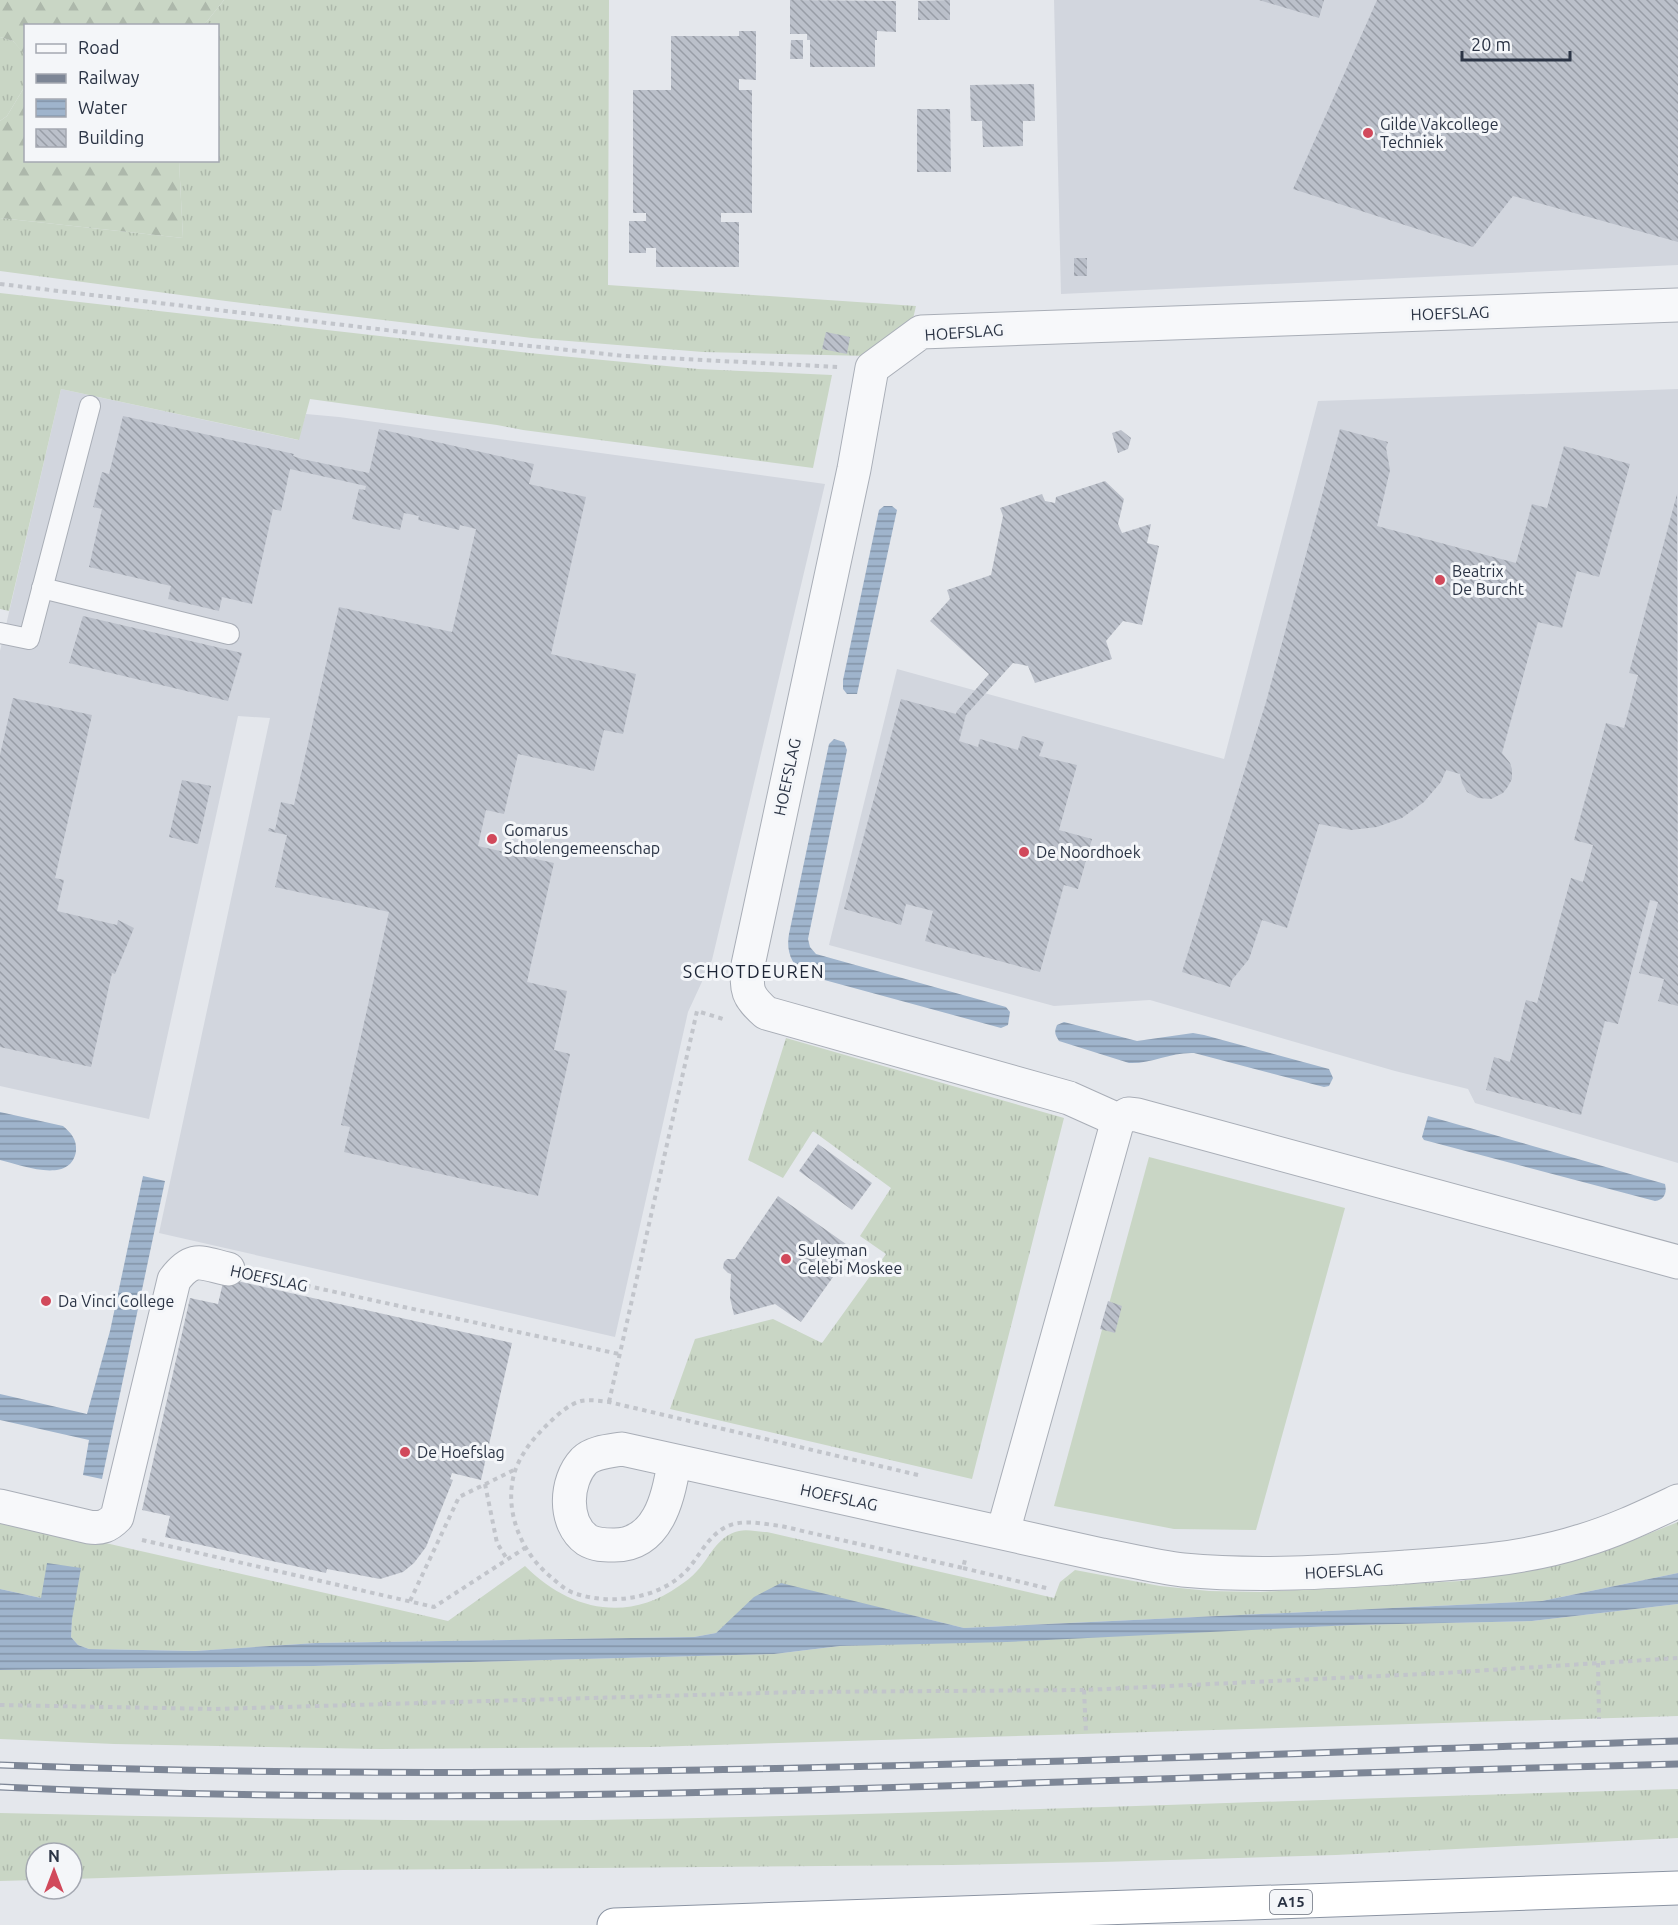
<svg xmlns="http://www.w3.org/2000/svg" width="1678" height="1925" font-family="Ubuntu,sans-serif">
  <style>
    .built { fill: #d2d6de }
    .grass { fill: url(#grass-tufts) }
    .forest { fill: url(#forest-firs) }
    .pitch { fill: #c9d6c5 }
    .water { fill: url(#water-rules) }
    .building { fill: url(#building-back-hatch) }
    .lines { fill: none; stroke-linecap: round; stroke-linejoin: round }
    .lane-casing { stroke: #a9aeb7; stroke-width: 22 }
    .street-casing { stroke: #a9aeb7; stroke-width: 35 }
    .highway-casing { stroke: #8b94a3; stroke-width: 35 }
    .path { stroke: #c2c5cb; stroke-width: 4; stroke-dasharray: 4.5 4.5; stroke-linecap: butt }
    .lane { stroke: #f7f8fa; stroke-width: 20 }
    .street { stroke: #f7f8fa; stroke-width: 33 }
    .highway { stroke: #fff; stroke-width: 33 }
    .rail-casing { stroke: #7d8696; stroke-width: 7 }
    .rail { stroke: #f4f6f9; stroke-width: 4.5; stroke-dasharray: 14; stroke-linecap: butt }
    .poi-dot { fill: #d1495b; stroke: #f4f6f9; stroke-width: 2 }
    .labels { text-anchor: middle; stroke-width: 6; stroke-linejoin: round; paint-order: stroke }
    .shield { fill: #f4f6f9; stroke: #676e7b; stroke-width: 1.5 }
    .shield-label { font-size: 15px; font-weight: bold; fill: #2b3445 }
    .poi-label { font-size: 16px; fill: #2b3445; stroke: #f4f6f9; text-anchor: start }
    .street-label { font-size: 16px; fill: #2b3445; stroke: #f4f6f9 }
    .neighbourhood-label { font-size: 18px; letter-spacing: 1.5px; fill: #1d2536; stroke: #f4f6f9 }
  </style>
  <defs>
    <pattern id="grass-tufts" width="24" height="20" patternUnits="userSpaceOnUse" patternTransform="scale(1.5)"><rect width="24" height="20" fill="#c9d6c5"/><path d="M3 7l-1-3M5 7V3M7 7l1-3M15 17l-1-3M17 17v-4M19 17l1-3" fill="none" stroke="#adb8ab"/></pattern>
    <pattern id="forest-firs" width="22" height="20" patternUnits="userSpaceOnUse" patternTransform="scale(1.5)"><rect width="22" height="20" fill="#c9d6c5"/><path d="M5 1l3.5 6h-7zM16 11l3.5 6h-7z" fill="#adb8ab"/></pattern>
    <pattern id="water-rules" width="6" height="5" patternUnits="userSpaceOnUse" patternTransform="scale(1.5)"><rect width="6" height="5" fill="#9fb4cc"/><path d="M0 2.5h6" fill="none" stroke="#8293a7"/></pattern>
    <pattern id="building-back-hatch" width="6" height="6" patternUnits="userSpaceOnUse" patternTransform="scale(1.5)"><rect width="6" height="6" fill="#bbc0ca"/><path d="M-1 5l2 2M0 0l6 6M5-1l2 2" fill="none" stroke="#989da6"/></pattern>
  </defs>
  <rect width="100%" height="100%" fill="#e4e7ec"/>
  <!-- built -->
  <g class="built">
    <path d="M1054,0h624v265l-617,29z"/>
    <path d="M61,389l237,51 8,-26 33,3 486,67 -113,476 -24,52 -73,325 -456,-104 111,-515 -32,-2 -89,403 -149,-33v-435z"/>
    <path d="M1678,389v774l-203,-60 -7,-14 -73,-18 -245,-71 -96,6 -225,-61 68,-276 327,90 94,-358z"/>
  </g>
  <!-- grass -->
  <g class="grass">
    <path d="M224,0h385l-1,285 308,21 -4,17 -44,33 -165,-4 -171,-14 -306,-37 -226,-30v-53l183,20 -4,-77 39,-1v-134l-14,-1z"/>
    <path d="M0,37l13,4 13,14 -1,31 -18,30 -7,5z"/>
    <path d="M0,293l529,60 169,16 134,6 -19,93 -290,-38 -26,-5 -187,-26 -11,41 -238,-51 -52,222 -9,-2z"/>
    <path d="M786,1038l278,80 -92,361 -302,-70 25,-70 78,-20 49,24 64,-89 -26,-18 31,-48 -78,-57 -30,47 -35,-18z"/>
    <path d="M0,1519l448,102 77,-55c43,43 101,58 154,20 6,-4 13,-9 18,-15 14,-15 20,-35 42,-40 9,-2 19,1 28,1l287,66 6,-16 15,-12 85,16 49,5 51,1 200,-11 69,-10 79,-21 70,-28v51l-136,28 -578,27 -74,-18 -163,13 -11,10 -22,4 -378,6 -121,8 -106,-2 -11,-4 -7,-8 1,-18 -31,-21 -41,-9z"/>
    <path d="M1678,1604v112l-1028,31 -270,2 -266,-5 -114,-5v-69l314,-4 460,-12 66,-8 512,-21 180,-4z"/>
    <path d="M1678,1789v49l-342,17 -234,7 -150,3 -609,5 -271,9v-26h-36v27l-36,1v-68c197,4 394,9 590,7 363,-6 726,-21 1088,-31z"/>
  </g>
  <!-- forest -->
  <g class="forest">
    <path d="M0,0h224l-20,25 -178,1 -1,29 -12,-14 -13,-4z"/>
    <path d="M25,86l1,74 153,1 4,77 -183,-20v-97l7,-5z"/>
  </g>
  <!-- pitch -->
  <path class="pitch" d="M1149,1157l196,51 -89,322 -82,-1 -120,-23z"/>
  <!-- water -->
  <g class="water">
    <path d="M884,506h8l5,4 -40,184h-10l-4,-5v-9l36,-170z"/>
    <path d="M834,739l10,3 3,8 -39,189 2,8 6,7 190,53 4,5 -2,13 -7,3 -195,-53c-15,-10 -20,-24 -17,-41l40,-190z"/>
    <path d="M1064,1022l73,19 56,-8 11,2 125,34 4,9 -4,8 -5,1 -130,-34c-23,-1 -43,11 -65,10l-70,-22c-4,-6 -5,-9 -2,-16z"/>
    <path d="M0,1112l63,14c8,7 14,13 13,25 -5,34 -55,14 -76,9z"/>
    <path d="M1428,1116l237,68c2,8 0,16 -10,17l-231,-61 -2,-3z"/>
    <path d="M143,1176l22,5 -63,298 -19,-4 6,-35 -89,-20v-26l87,20 23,-83z"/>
    <path d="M47,1563l34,5 -9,51 -1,18 7,8 11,4 106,2 121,-8 378,-6 22,-4 38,-36 27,-14 183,45 578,-27 136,-28v31l-146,17 -180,4 -345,17 -167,4 -66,8 -460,12 -314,4v-81l41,9z"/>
  </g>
  <!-- building -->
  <g class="building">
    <path d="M790,0l106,1v31l-19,-1v9h-2v27h-65v-27h-3v-6h-17z"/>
    <path d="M950,0v20h-32v-19z"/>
    <path d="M1259,0h65l-5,18z"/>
    <path d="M1377,0h301v242l-165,-46 -40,51 -180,-58z"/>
    <path d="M739,31h17v49l-17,-1v11h13v123h-31v9h18v45h-83v-19h-10v5h-17v-32h17v-8h-13v-123h38v-54h68z"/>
    <path d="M791,40h12v19h-13z"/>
    <path d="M1034,84l1,37h-12v25l-40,1 -1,-26h-11l-1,-36z"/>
    <path d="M917,109h33l1,63h-34z"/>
    <rect x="1074" y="258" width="13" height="18"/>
    <path d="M826,332l24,5 -3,17 -25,-5z"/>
    <path d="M123,416l171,38 -1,2 9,3 67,14 10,-44 155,35 -5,20 57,13 -35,157 85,20 -13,60 -19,-4 -10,41 -76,-17 -14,60 -18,-4 -8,36 76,17 -27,119 40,9 -13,59 16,4 -32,142 -194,-44 6,-25 -9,-2 48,-213 -114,-25 12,-52 -19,-4 1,-3 6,2 6,-28 13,3 45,-198 113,25 24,-103 -16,-4 -1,5 -41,-10 1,-4 -15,-3 -4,17 -48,-11 7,-30 6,1 1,-4 -76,-17 -9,42 -8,-2 -21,95 -30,-7 -3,14 -51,-12 3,-13 -82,-19 13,-58 -9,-2 9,-35 7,2z"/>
    <path d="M1340,429l48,13 -2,6 4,22 -13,56 139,37 16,-59 15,4 17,-62 66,18 -31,113 -22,-6 -15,57 -24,-6 -36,131 8,10 2,6v10l-5,9 -4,5 -12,6 -13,-1 -11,-6 -5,-9 -2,-9 -14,-4 -5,12 -17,20 -22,16 -25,9 -26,3 -32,-6 -32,104 -25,-8 -13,39 -17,21 -2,7 -48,-15 84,-270z"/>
    <path d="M1121,430l10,8 -3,11 -10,4 -6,-20z"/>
    <path d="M1105,481l19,18 -6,25 4,9 29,-9 -4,19 12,3 -17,79 -19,-4 -17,20 6,18 -77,24 -7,-17 -15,-3 -47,52 -7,26 19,6 2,-8 38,11 4,-14 22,6 -5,14 38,9 -18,65 33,9 -14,50 -14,-4 -24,87 -115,-31 8,-30 -27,-7 -5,21 -57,-16 57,-210 55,15 1,-3 32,-37 -59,-53 20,-22 -3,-9 44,-15 12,-59 -3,-8 42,-14 3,7 10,2 1,-6z"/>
    <path d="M1677,494l1,512 -20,-5 6,-22 -25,-6 19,-71 -8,-2 -32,124 -13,-3 -24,94 -95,-25 8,-33 16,5 16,-62 11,3 34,-125 12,4 10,-37 -19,-5 32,-117 18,5 14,-53 -9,-2z"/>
    <path d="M83,616l159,37 -14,48 -159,-38z"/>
    <path d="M13,698l79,17 -37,163 9,2 -7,31 60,14 1,-5 16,8 -19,46 -3,-1 -21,94 -91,-20v-292z"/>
    <path d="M182,780l29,6 -13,58 -29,-7z"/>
    <path d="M818,1144l54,39 -20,27 -53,-39z"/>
    <path d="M778,1196l75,53 -52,73 -26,-18 -41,11 -4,-17 1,-24 -3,-1 -5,-5 1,-6 3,-3h8z"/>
    <path d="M224,1278l288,65 -31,137 -29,-7 -2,6 3,1 -27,67 -12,16 -11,9 -23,7 -53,-10 -1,4 -161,-36 5,-21 -28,-6 48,-212 28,6z"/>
    <path d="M1108,1301l14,5 -7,27 -15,-4z"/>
  </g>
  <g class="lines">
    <!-- lane casing -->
    <g class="lane-casing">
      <g id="lane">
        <path d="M42,588l187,46"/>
        <path d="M0,633l29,6 61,-233"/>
      </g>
    </g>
    <!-- street casing -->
    <g class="street-casing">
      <g id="street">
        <path d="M1678,305l-757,27 -49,36 -18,101 -106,496c-2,26 -1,31 18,48l303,85 49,22 10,-6 9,1 541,147"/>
        <path d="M674,1462c-5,35 -16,84 -61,83 -9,0 -18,0 -26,-5 -24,-17 -22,-59 -3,-79 9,-9 26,-10 38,-12l480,106c27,5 54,12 81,15 75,7 148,2 223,-3 59,-4 119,-8 175,-26 34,-10 65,-25 97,-40"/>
        <path d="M0,1506l89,21c12,2 19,-1 28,-10l57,-237c19,-25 27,-17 54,-11"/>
        <path d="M1003,1532l115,-412"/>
      </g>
    </g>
    <!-- highway casing -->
    <g class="highway-casing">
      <path id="highway" d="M614,1925l1064,-37"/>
    </g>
    <!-- path -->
    <g class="path">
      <path d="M0,284l436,52 189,20 213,11"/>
      <path d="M262,1276l357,78"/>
      <path d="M609,1402l88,-391 26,8"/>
      <path d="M918,1475l-309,-73c-8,-1 -20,-3 -28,-1 -12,3 -24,14 -33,23 -13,12 -25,27 -32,44 -14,39 4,84 35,109 7,6 14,13 23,16 36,13 87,6 114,-24 12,-14 19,-31 36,-41 17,-10 39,-4 57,-2l182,42 2,-8"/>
      <path d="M485,1484l12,59 10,16"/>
      <path d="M142,1540l292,67 91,-59"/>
      <path d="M963,1568l87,21"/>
      <path d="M410,1601l49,-104 57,-28"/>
      <path d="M1598,1663l1,56"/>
      <path d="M1084,1690l2,44"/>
      <path d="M0,1705l216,4 581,-17 287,-2 359,-17 235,-15"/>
    </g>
    <!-- lane -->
    <use href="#lane" class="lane"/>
    <!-- street -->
    <use href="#street" class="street"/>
    <!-- highway -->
    <use href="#highway" class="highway"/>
    <!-- rail casing -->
    <g class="rail-casing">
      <g id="rail">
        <path d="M0,1765c559,21 1119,-7 1678,-24"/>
        <path d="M0,1787c343,16 686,8 1029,-4 216,-7 433,-13 649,-19"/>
      </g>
    </g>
    <!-- rail -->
    <use href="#rail" class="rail"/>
  </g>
  <!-- markers -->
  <g class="poi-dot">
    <circle cx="1368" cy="133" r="6"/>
    <circle cx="1440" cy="580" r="6"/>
    <circle cx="492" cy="839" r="6"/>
    <circle cx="1024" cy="852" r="6"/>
    <circle cx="786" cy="1259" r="6"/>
    <circle cx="46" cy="1301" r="6"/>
    <circle cx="405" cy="1452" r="6"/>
  </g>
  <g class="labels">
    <!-- shield labels -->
    <rect class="shield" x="1270" y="1890" width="42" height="24" rx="4.5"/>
    <g class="shield-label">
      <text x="1291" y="1907">A15</text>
    </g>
    <!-- poi labels -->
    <g class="poi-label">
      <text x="1380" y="130">Gilde Vakcollege<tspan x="1380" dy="18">Techniek</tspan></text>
      <text x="1452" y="577">Beatrix<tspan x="1452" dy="18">De Burcht</tspan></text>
      <text x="504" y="836">Gomarus<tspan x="504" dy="18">Scholengemeenschap</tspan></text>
      <text x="1036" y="858">De Noordhoek</text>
      <text x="798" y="1256">Suleyman<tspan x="798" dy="18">Celebi Moskee</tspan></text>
      <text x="58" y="1307">Da Vinci College</text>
      <text x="417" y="1458">De Hoefslag</text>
    </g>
    <!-- street labels -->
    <g class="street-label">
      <text transform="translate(1450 313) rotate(-2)" y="6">HOEFSLAG</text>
      <text transform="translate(964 332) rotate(-4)" y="6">HOEFSLAG</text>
      <text transform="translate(787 777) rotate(-78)" y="6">HOEFSLAG</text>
      <text transform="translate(269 1278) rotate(12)" y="6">HOEFSLAG</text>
      <text transform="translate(839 1497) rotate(12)" y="6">HOEFSLAG</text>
      <text transform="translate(1344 1571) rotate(-3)" y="6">HOEFSLAG</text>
    </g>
    <!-- neighbourhood labels -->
    <g class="neighbourhood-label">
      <text x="754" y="978">SCHOTDEUREN</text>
    </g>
  </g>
  <!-- legend -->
  <rect x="24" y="24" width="195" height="138" fill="#f4f6f9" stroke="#a4a8b1" stroke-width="1.5"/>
  <rect x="36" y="44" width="30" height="9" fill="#f7f8fa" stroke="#a4a8b1" stroke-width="1.5"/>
  <text x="78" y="54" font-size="18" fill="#2b3445">Road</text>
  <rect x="36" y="74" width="30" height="9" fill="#7d8696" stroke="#a4a8b1" stroke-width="1.5"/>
  <text x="78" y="84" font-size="18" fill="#2b3445">Railway</text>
  <rect x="36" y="99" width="30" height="18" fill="url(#water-rules)" stroke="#a4a8b1" stroke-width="1.5"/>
  <text x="78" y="114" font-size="18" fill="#2b3445">Water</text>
  <rect x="36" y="129" width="30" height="18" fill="url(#building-back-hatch)" stroke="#a4a8b1" stroke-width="1.5"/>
  <text x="78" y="144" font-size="18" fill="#2b3445">Building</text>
  <!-- north arrow -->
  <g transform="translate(54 1871)"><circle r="28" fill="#f4f6f9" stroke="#a4a8b1" stroke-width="1.5"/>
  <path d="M0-4.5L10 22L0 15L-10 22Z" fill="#d1495b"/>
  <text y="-9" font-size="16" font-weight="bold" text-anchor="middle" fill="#2b3445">N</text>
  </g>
  <!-- scale -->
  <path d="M1462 51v9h108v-9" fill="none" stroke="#2b3445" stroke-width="3"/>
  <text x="1471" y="51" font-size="18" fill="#2b3445" stroke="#f4f6f9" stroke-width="4.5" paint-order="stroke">20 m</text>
</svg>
